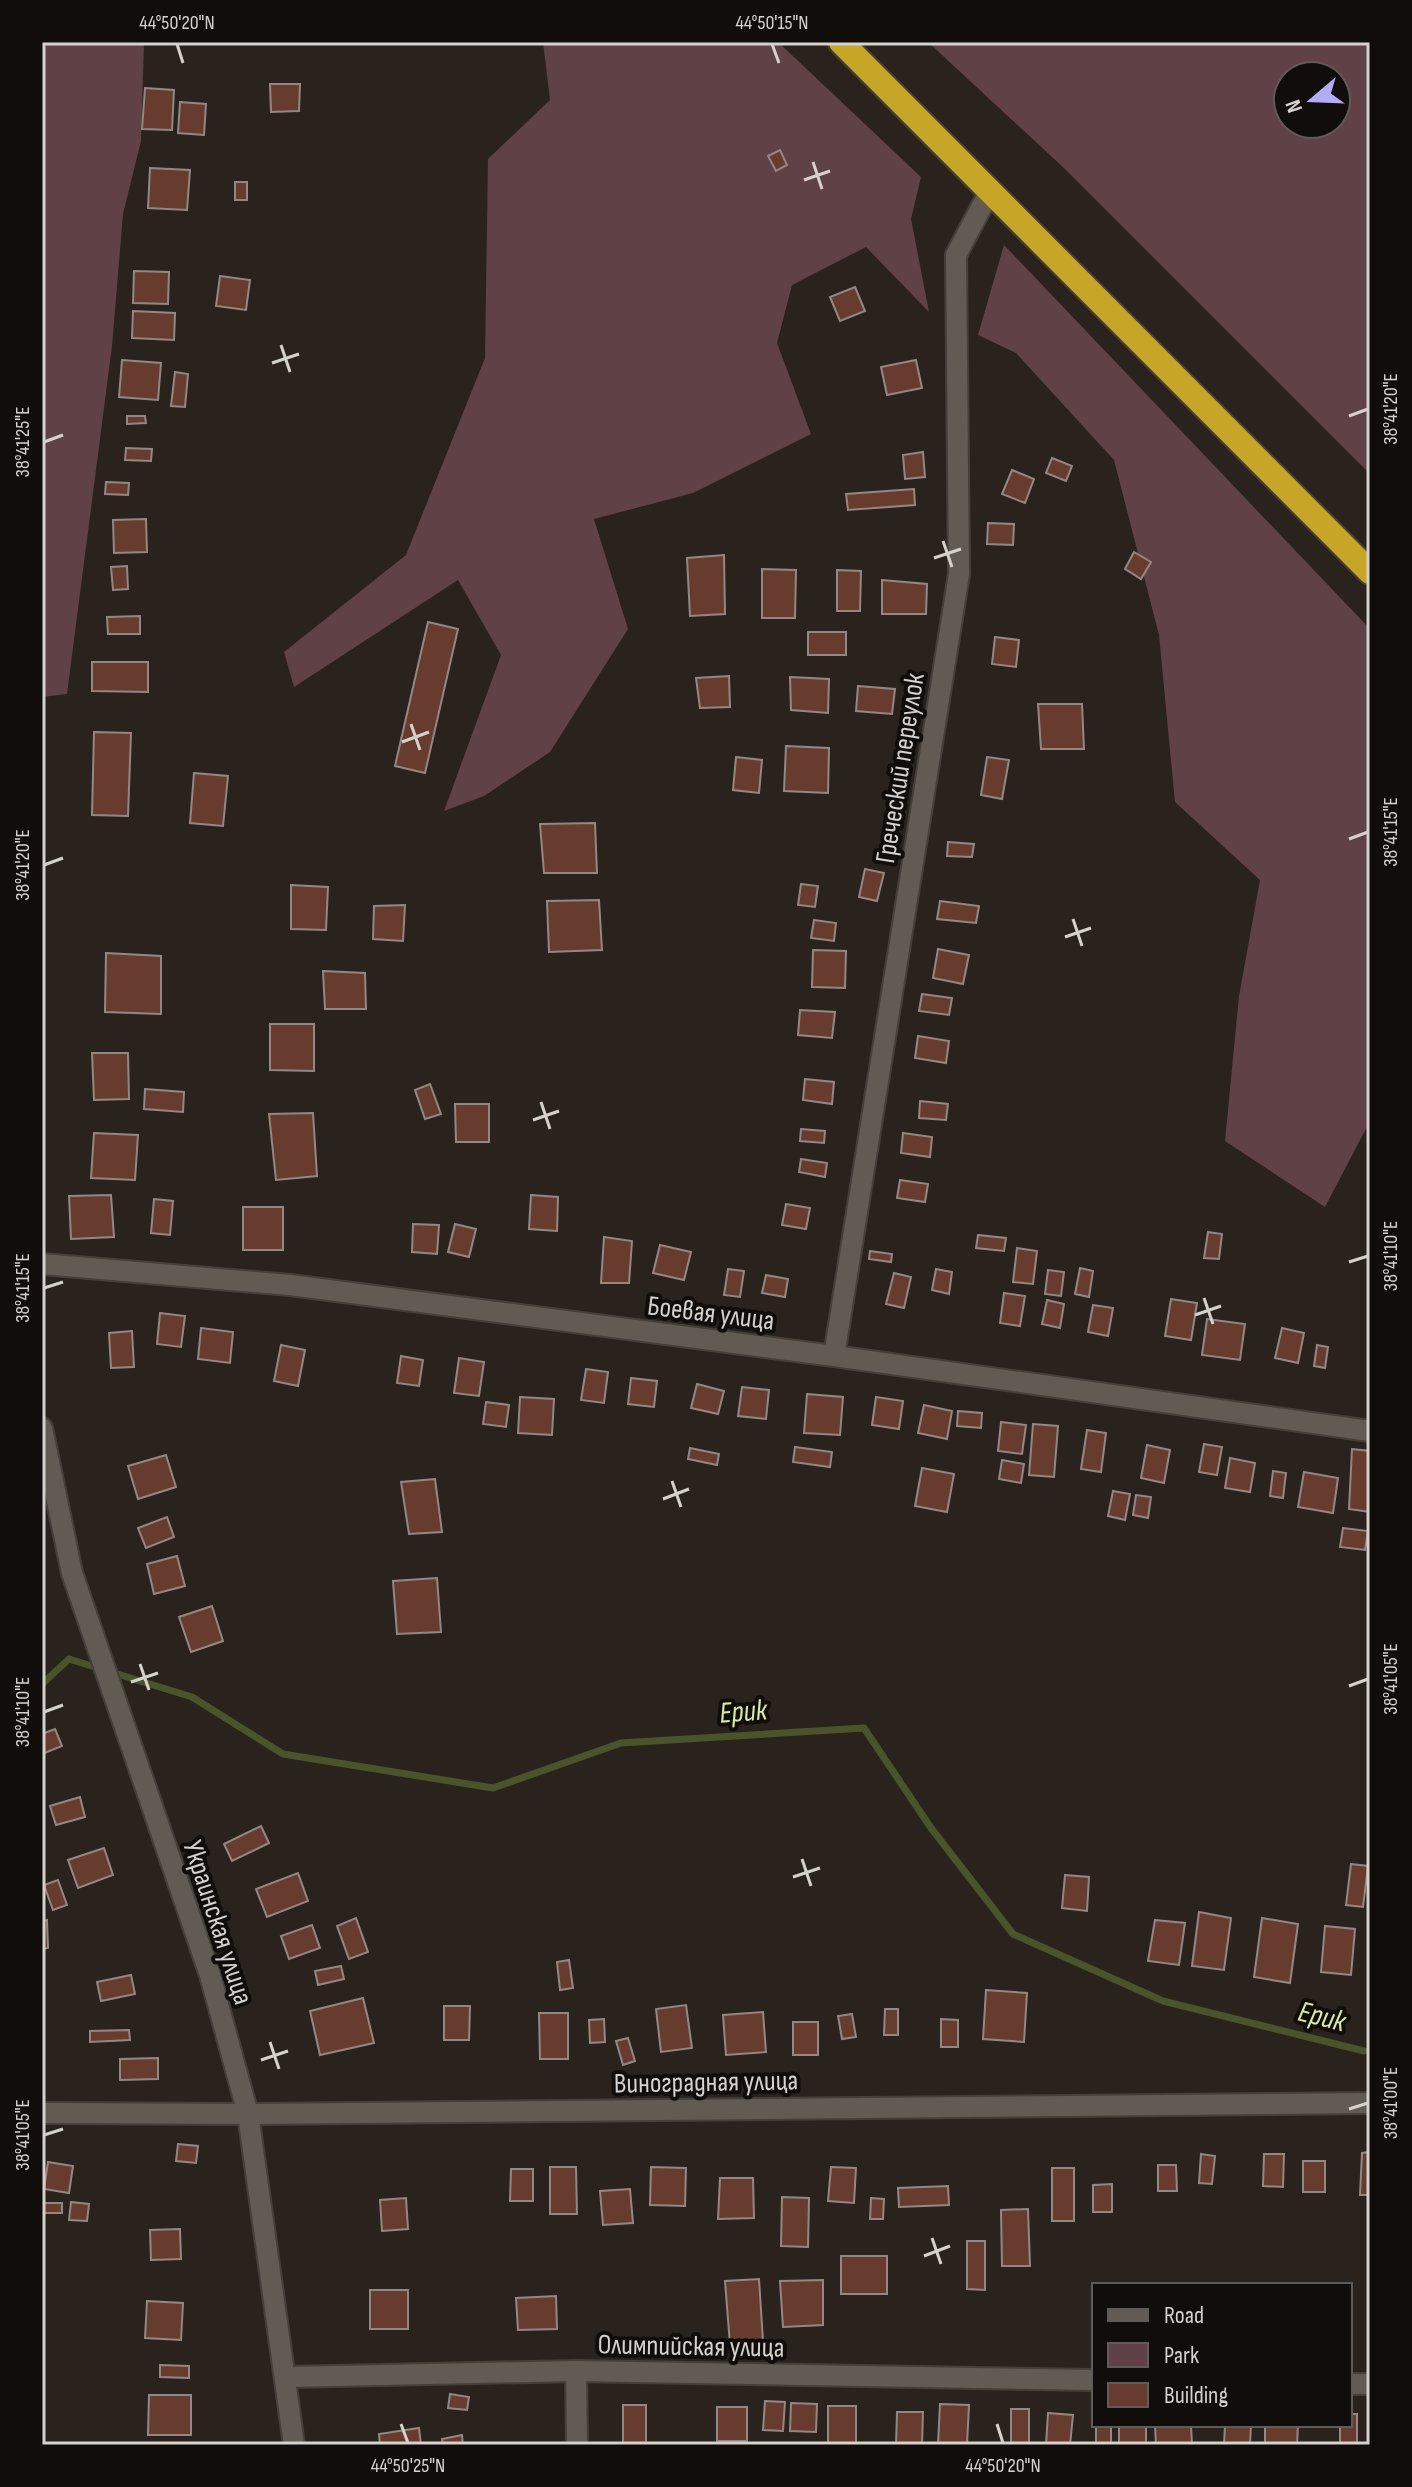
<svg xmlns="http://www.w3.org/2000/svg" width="1412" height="2487" font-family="'Sofia Sans Condensed',sans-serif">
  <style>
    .green { fill: #604145; fill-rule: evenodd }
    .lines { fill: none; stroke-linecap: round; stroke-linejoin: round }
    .stream { stroke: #4a542a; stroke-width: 7 }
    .building { fill: #673c2f; stroke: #938784; stroke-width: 2 }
    .street-casing { stroke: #453f3a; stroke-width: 24 }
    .highway-casing { stroke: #453f3a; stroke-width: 28 }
    .street { stroke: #625b53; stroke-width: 20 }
    .highway { stroke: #c7a526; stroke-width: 24 }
    .ticks { fill: none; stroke: #d5d1cc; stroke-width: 3 }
    .labels { text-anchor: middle; stroke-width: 8; stroke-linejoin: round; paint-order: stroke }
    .street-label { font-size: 28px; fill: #d5d1cc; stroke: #100d0a }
    .water-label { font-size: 30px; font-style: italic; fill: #d9eca5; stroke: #100d0a }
    .neatline { fill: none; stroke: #d5d1cc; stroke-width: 3 }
    .ticks-label { font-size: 20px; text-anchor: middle; fill: #d5d1cc }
  </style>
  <rect width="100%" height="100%" fill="#2a231d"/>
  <!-- green -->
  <g class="green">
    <path d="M42,42h102l-3,99 -18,73 -11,132 -45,348 -25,3z"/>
    <path d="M543,42h235l143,135 -10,42 18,93 -63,-65 -74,38 -15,58 34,91 -118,59 -99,26 34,110 -78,123 -66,44 -40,15 57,-156 -43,-75 -164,107 -10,-35 122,-97 79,-197 3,-199 62,-59z"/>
    <path d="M928,42h442v432l-305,-305zM1336,76v48h-48v-48z"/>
    <path d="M1004,245l366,384v492l-45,86 -100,-66 14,-145 21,-116 -85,-78 -16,-167 -45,-175 -98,-107 -38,-18z"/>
  </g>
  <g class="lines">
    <!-- stream -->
    <path class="stream" d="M42,1684l27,-25 123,38 91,57 210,34 128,-45 243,-15 67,100 82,106 150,67 201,50"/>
  </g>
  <!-- building -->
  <g class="building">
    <path d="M270,84h30l-1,27 -28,1z"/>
    <path d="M145,88l29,2 -2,40 -30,-1z"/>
    <path d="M180,102l26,2 -2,31 -26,-2z"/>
    <path d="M780,150l7,15 -11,6 -8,-15z"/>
    <path d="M150,168l40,2 -3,40 -39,-2z"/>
    <rect x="235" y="182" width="12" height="18"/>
    <path d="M134,271l35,1 -1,32 -35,-1z"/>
    <path d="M220,276l30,4 -4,30 -30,-4z"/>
    <path d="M855,287l10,24 -25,10 -10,-24z"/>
    <path d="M133,311l42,2 -1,27 -42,-2z"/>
    <path d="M122,360l39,3 -3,37 -39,-3z"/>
    <path d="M916,360l6,28 -35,7 -6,-28z"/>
    <path d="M175,372l13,2 -3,33 -14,-1z"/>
    <path d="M127,416h18l1,7 -19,1z"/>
    <path d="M126,448l26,1 -1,12 -26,-1z"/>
    <path d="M923,452l2,25 -20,2 -2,-24z"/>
    <path d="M1052,458l20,8 -6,15 -20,-8z"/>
    <path d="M1012,470l22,9 -9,24 -23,-9z"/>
    <path d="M106,482l23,1 -1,12 -23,-1z"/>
    <path d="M914,489l1,16 -67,5 -2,-16z"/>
    <path d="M146,519l1,33 -33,1 -1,-33z"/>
    <path d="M988,523l26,1 -1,21 -26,-1z"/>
    <path d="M1134,552l17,10 -10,17 -16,-10z"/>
    <path d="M724,555l1,59 -35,2 -3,-58z"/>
    <path d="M127,566l1,23 -15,1 -2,-23z"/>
    <path d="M762,569l34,1 -1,48h-33z"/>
    <path d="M837,570l24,1 -1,40h-23z"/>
    <path d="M882,580l45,4 -1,30h-44z"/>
    <path d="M140,616v18h-32l-1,-17z"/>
    <path d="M428,622l30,7 -33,144 -30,-7z"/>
    <rect x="808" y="632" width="38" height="23"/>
    <path d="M995,637l24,3 -3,27 -24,-3z"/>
    <path d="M92,662h56v30l-56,-1z"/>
    <path d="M729,676l1,31 -30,1 -4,-30z"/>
    <path d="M790,677l39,2 -1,34 -37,-3z"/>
    <path d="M858,686l37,3 -3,25 -36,-3z"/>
    <path d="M1038,704h44l2,45h-43z"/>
    <path d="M94,732l37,1 -3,83 -36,-1z"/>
    <path d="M786,746l43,2 -1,45 -44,-2z"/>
    <path d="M736,757l26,3 -3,33 -26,-3z"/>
    <path d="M987,757l22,3 -7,39 -21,-4z"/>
    <path d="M194,773l34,3 -5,50 -33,-3z"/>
    <path d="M595,823l2,50h-53l-4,-49z"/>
    <path d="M948,842l26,2 -2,13 -25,-1z"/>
    <path d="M865,869l19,4 -7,28 -18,-4z"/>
    <path d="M801,884l17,2 -3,21 -17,-2z"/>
    <path d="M291,885l37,2 -2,43 -35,-1z"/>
    <path d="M599,900l3,50 -53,2 -2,-51z"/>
    <path d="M940,901l39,5 -3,17 -39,-4z"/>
    <path d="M405,905l-2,36 -30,-2 1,-33z"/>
    <path d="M814,920l22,3 -2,18 -23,-3z"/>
    <path d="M938,949l31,6 -6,29 -30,-6z"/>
    <path d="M813,950l33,1 -1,37 -33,-1z"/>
    <path d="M106,953l55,3v58l-56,-2z"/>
    <path d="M323,971l42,2 1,36h-41z"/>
    <path d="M922,994l30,4 -3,17 -30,-4z"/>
    <path d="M800,1010l35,2 -3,26 -34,-3z"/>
    <path d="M270,1024h44v47l-44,-1z"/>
    <path d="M918,1036l31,5 -3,22 -31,-5z"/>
    <path d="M92,1053h36l1,46 -35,1z"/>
    <path d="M805,1079l29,3 -2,22 -29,-4z"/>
    <path d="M430,1084l11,30 -16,5 -10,-29z"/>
    <path d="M145,1089l39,3 -1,20 -39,-3z"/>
    <path d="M920,1101l28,3 -2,16 -27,-2z"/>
    <path d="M455,1104h34v38h-33z"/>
    <path d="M313,1113l4,63 -41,4 -7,-66z"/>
    <path d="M801,1129l24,2 -1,12 -24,-2z"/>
    <path d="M94,1133l44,2 -3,45 -44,-2z"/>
    <path d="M903,1133l29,4 -2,20 -29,-4z"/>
    <path d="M801,1159l26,4 -2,14 -26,-5z"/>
    <path d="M900,1180l28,4 -3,18 -28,-4z"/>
    <path d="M111,1195l3,42 -43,2 -2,-43z"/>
    <path d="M531,1195l27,2 -1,34 -28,-2z"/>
    <path d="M154,1199l19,2 -3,34 -19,-2z"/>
    <path d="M786,1204l24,4 -4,21 -24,-4z"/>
    <rect x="243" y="1207" width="40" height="43"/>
    <path d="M413,1224l26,1 -2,29 -25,-2z"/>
    <path d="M455,1224l21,5 -7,28 -21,-5z"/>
    <path d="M1208,1232l14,2 -3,25 -15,-1z"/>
    <path d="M978,1235l28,3 -2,13 -28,-3z"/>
    <path d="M604,1237l28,4 -3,42h-28z"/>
    <path d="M660,1245l31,7 -7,28 -31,-7z"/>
    <path d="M1017,1248l20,3 -4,33 -20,-2z"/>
    <path d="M870,1251l22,3 -1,8 -22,-3z"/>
    <path d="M1080,1268l13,3 -4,26 -14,-3z"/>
    <path d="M728,1269l16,2 -4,26 -16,-2z"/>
    <path d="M936,1269l16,3 -3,22 -17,-4z"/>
    <path d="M1048,1270l16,2 -3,24 -16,-2z"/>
    <path d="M894,1273l17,4 -7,31 -18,-4z"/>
    <path d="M766,1275l22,4 -3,18 -23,-4z"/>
    <path d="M1004,1293l21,3 -5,30 -20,-3z"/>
    <path d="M1171,1299l26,4 -6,37 -26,-4z"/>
    <path d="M1047,1300l17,4 -4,24 -18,-4z"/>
    <path d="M1093,1305l20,3 -5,28 -20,-4z"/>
    <path d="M160,1313l25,3 -4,31 -24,-3z"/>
    <path d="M1207,1319l38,5 -5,36 -38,-5z"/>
    <path d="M201,1328l32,4 -3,31 -32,-4z"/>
    <path d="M1282,1328l22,5 -6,30 -23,-5z"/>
    <path d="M132,1331l2,36 -23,1 -2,-35z"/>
    <path d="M281,1345l24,5 -7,36 -24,-5z"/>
    <path d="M1317,1345l11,2 -3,21 -11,-2z"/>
    <path d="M401,1356l22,4 -4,26 -22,-3z"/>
    <path d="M459,1358l25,4 -5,34 -25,-3z"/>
    <path d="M586,1369l22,3 -4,31 -23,-3z"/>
    <path d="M631,1378l26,3 -3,26 -26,-3z"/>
    <path d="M697,1384l27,7 -6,23 -27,-6z"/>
    <path d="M742,1387l27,3 -3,29 -28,-3z"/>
    <path d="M807,1394l36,3 -3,38 -36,-2z"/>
    <path d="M520,1397l34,2 -2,36 -34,-2z"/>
    <path d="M876,1397l27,4 -4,28 -27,-4z"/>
    <path d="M486,1402l23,3 -3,22 -23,-3z"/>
    <path d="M924,1405l28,6 -5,28 -29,-6z"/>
    <path d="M958,1411l24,2 -1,15 -24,-2z"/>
    <path d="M1001,1422l25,3 -4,29 -24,-3z"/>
    <path d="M1033,1424l25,2 -4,51 -25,-2z"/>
    <path d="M1087,1430l19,3 -5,39 -20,-3z"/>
    <path d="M1204,1444l18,3 -5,28 -18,-3z"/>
    <path d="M1147,1445l23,5 -6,33 -23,-5z"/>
    <path d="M795,1447l37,5 -2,15 -37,-5z"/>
    <path d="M690,1448l29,6 -2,11 -29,-6z"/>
    <path d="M1352,1449l18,2v61l-21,-3z"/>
    <path d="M166,1455l10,32 -38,12 -10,-33z"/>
    <path d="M1230,1458l25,5 -5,29 -25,-4z"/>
    <path d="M1002,1460l22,4 -3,19 -22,-4z"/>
    <path d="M922,1468l32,6 -7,38 -32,-6z"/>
    <path d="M1273,1471l13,2 -3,25 -13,-2z"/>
    <path d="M1304,1472l34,6 -5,35 -35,-6z"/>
    <path d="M435,1479l7,53 -33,2 -8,-52z"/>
    <path d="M1113,1491l17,3 -5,26 -17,-4z"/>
    <path d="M1136,1495l15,2 -3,21 -15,-3z"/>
    <path d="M167,1517l7,20 -28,11 -8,-20z"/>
    <path d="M1343,1528l25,3 -3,19 -25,-3z"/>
    <path d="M177,1556l8,30 -31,8 -7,-30z"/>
    <path d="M437,1578l4,54 -44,2 -4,-53z"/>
    <path d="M212,1606l11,35 -32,11 -12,-35z"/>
    <path d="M55,1729l7,17 -20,8v-20z"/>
    <path d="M80,1797l5,20 -29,8 -6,-19z"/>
    <path d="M261,1826l8,17 -37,18 -8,-17z"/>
    <path d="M104,1848l9,27 -35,13 -10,-28z"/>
    <path d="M1351,1864l17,2 -5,41 -17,-2z"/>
    <path d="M298,1873l10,28 -41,16 -11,-28z"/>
    <path d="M1065,1875l24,2 -2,34 -25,-3z"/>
    <path d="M58,1880l9,25 -14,5 -9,-25z"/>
    <path d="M1199,1912l32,6 -7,52 -32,-4z"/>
    <path d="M356,1918l12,34 -19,7 -12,-33z"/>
    <path d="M1262,1918l36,6 -8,59 -36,-6z"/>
    <path d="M47,1920l1,28 -6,1v-28z"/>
    <path d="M1155,1920l30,3 -6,42 -31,-4z"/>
    <path d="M312,1925l8,23 -31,11 -8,-23z"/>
    <path d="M1325,1926l30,3 -4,46 -30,-3z"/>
    <path d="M569,1960l4,28 -13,2 -3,-28z"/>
    <path d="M341,1966l3,13 -26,6 -3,-14z"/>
    <path d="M131,1975l4,19 -34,7 -4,-19z"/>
    <path d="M986,1990l41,3 -3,49 -41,-3z"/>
    <path d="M363,1998l11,45 -54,12 -10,-44z"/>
    <path d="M686,2005l6,43 -31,4 -5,-43z"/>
    <path d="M444,2006h26l-1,34h-25z"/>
    <path d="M885,2009h13v26h-14z"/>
    <path d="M763,2012l3,40 -40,3 -3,-40z"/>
    <path d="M539,2013h29v46h-28z"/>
    <path d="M852,2014l4,23 -14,2 -4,-23z"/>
    <path d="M604,2019l1,23 -15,1 -1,-23z"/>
    <path d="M941,2019l17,1v27h-17z"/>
    <rect x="793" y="2022" width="25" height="33"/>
    <path d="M129,2030l1,10 -40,2v-11z"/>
    <path d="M628,2038l7,23 -12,4 -7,-24z"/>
    <path d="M158,2058v21l-38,1v-21z"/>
    <path d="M178,2144l20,2 -2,17 -20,-2z"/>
    <path d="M1370,2152v43h-10l2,-42z"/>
    <path d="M1201,2154l14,2 -3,28 -13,-1z"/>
    <path d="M1264,2154h20l-1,33 -20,-1z"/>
    <rect x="1303" y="2161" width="22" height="31"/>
    <path d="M48,2162l25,4 -4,27 -25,-4z"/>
    <path d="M1158,2165h18l1,26h-19z"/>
    <path d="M550,2167h26l1,47h-27z"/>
    <path d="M651,2167l35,1 -1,38 -35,-1z"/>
    <path d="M831,2167l25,1 -2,35 -26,-2z"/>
    <rect x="1052" y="2168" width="22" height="53"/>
    <path d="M511,2169h22v32h-23z"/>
    <path d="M720,2178h33l1,40 -36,1z"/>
    <path d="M1112,2184v28h-19v-27z"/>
    <path d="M948,2186l1,19 -50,2 -1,-19z"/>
    <path d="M630,2189l3,34 -30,2 -3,-34z"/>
    <path d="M782,2197l27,1 -1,49 -27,-1z"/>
    <path d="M406,2198l2,31 -26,2 -2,-31z"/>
    <path d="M871,2198l13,1 -1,20h-13z"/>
    <path d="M71,2202l18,2 -2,17 -18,-1z"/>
    <rect x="42" y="2203" width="20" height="10"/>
    <path d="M1028,2209l2,57h-28l-1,-56z"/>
    <path d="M180,2229l1,30 -30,1 -1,-30z"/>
    <path d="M967,2241h18v49l-18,-1z"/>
    <rect x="841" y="2256" width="46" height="38"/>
    <path d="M759,2279l4,62 -33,4 -5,-64z"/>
    <path d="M823,2280v45l-40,2 -3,-46z"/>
    <rect x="370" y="2290" width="38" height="39"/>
    <path d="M556,2296l1,33 -39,1 -2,-32z"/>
    <path d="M147,2301l36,2 -2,37 -36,-2z"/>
    <path d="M160,2365l29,1v12l-29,-1z"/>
    <path d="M450,2394l19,3 -2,13 -19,-2z"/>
    <path d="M149,2395h42v40h-43z"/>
    <path d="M765,2401l20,1 -2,29 -20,-1z"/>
    <path d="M791,2403l26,1 -1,28 -26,-1z"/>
    <path d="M940,2404l29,1 -2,40h-29z"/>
    <rect x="623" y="2405" width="23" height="40"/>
    <rect x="828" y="2406" width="28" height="39"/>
    <rect x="717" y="2407" width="30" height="34"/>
    <rect x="1011" y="2409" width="18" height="36"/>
    <path d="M897,2412h26l-1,33h-26z"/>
    <path d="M1048,2413l25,2 -3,30h-24z"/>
    <path d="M1350,2414h7v31h-17v-20h10z"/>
    <rect x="1096" y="2425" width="15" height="20"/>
    <rect x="1119" y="2425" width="27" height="20"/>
    <path d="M1155,2425h36l1,20h-36z"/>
    <path d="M1225,2425h26l-1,20h-26z"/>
    <path d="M1265,2425h33l-1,20h-32z"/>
    <path d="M419,2428l2,17h-41l-1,-11z"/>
    <path d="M462,2435l1,10h-20l-1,-6z"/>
  </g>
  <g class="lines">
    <!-- street casing -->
    <g class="street-casing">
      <g id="street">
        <path d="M42,1264l248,21 544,71 536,75"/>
        <path d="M834,1356l125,-782 -3,-319 34,-64"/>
        <path d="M42,1428l30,145 138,402 38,139 46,331"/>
        <path d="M42,2113l206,1 1122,-11"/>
        <path d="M576,2371l1,74"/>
        <path d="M287,2377l289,-6 518,9"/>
        <path d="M1350,2384h20"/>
      </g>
    </g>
    <!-- highway casing -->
    <g class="highway-casing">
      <path id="highway" d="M841,42l529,530"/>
    </g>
    <!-- street -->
    <use href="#street" class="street"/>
    <!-- highway -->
    <use href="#highway" class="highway"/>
  </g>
  <!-- ticks -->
  <path class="ticks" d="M177,44l6,19M772,44l7,19M813,162l9,27M804,180l26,-9M281,345l9,27M272,363l27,-9M1349,416l19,-7M44,442l19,-7M943,541l9,26M934,558l27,-9M411,724l9,26M402,742l27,-10M1349,839l19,-7M44,865l19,-7M1073,919l9,27M1065,937l26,-9M541,1102l9,27M533,1120l26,-9M1349,1262l19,-6M44,1288l19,-6M1204,1298l9,26M1195,1315l26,-9M672,1481l9,26M663,1499l26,-10M140,1664l9,26M131,1682l27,-9M1349,1686l19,-7M44,1712l19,-7M802,1859l9,27M793,1877l27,-9M270,2042l9,27M261,2060l27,-9M1349,2109l19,-6M44,2135l19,-6M932,2238l9,26M924,2256l26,-10M401,2424l7,19M997,2424l6,19"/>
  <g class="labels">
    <!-- street labels -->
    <g class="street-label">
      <text transform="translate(899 768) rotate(-81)" y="10">Греческий переулок</text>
      <text transform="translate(711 1312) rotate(7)" y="10">Боевая улица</text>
      <text transform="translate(219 1922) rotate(72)" y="10">Украинская улица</text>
      <text transform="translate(706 2081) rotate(-1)" y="10">Виноградная улица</text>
      <text transform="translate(691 2345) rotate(1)" y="10">Олимпийская улица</text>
    </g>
    <!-- water labels -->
    <g class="water-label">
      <text transform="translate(743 1711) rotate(-4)" y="10">Ерик</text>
      <text transform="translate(1322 2016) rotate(14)" y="10">Ерик</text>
    </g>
  </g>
  <!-- border -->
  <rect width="1412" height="2487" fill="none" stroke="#100d0a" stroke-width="88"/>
  <!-- legend -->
  <rect x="1092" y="2283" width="260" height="144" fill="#100d0a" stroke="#5f5b58" stroke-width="2"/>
  <rect x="1108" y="2309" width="40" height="12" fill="#625b53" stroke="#5f5b58" stroke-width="2"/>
  <text x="1164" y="2323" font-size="24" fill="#d5d1cc">Road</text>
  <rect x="1108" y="2343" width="40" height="24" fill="#604145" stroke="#5f5b58" stroke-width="2"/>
  <text x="1164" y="2363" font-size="24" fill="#d5d1cc">Park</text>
  <rect x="1108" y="2383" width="40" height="24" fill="#673c2f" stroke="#5f5b58" stroke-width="2"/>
  <text x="1164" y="2403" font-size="24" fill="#d5d1cc">Building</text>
  <!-- north arrow -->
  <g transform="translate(1312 100) rotate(251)"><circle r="38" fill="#100d0a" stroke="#5f5b58" stroke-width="2"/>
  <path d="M0-6L14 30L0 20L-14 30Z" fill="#b3adf9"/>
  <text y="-12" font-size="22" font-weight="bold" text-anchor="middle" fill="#d5d1cc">N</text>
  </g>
  <rect x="44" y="44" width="1324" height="2399" class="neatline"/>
  <g class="ticks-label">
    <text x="177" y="29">44°50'20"N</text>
    <text x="772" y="29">44°50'15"N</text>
    <text transform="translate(1390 409) rotate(-90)" y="7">38°41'20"E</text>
    <text transform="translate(22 442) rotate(-90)" y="7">38°41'25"E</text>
    <text transform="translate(1390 832) rotate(-90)" y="7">38°41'15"E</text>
    <text transform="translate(22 865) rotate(-90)" y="7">38°41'20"E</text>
    <text transform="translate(1390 1256) rotate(-90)" y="7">38°41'10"E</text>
    <text transform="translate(22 1288) rotate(-90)" y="7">38°41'15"E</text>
    <text transform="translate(1390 1679) rotate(-90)" y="7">38°41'05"E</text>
    <text transform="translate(22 1712) rotate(-90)" y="7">38°41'10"E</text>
    <text transform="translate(1390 2103) rotate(-90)" y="7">38°41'00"E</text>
    <text transform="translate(22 2135) rotate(-90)" y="7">38°41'05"E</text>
    <text x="408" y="2472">44°50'25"N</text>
    <text x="1003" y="2472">44°50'20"N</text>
  </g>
</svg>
